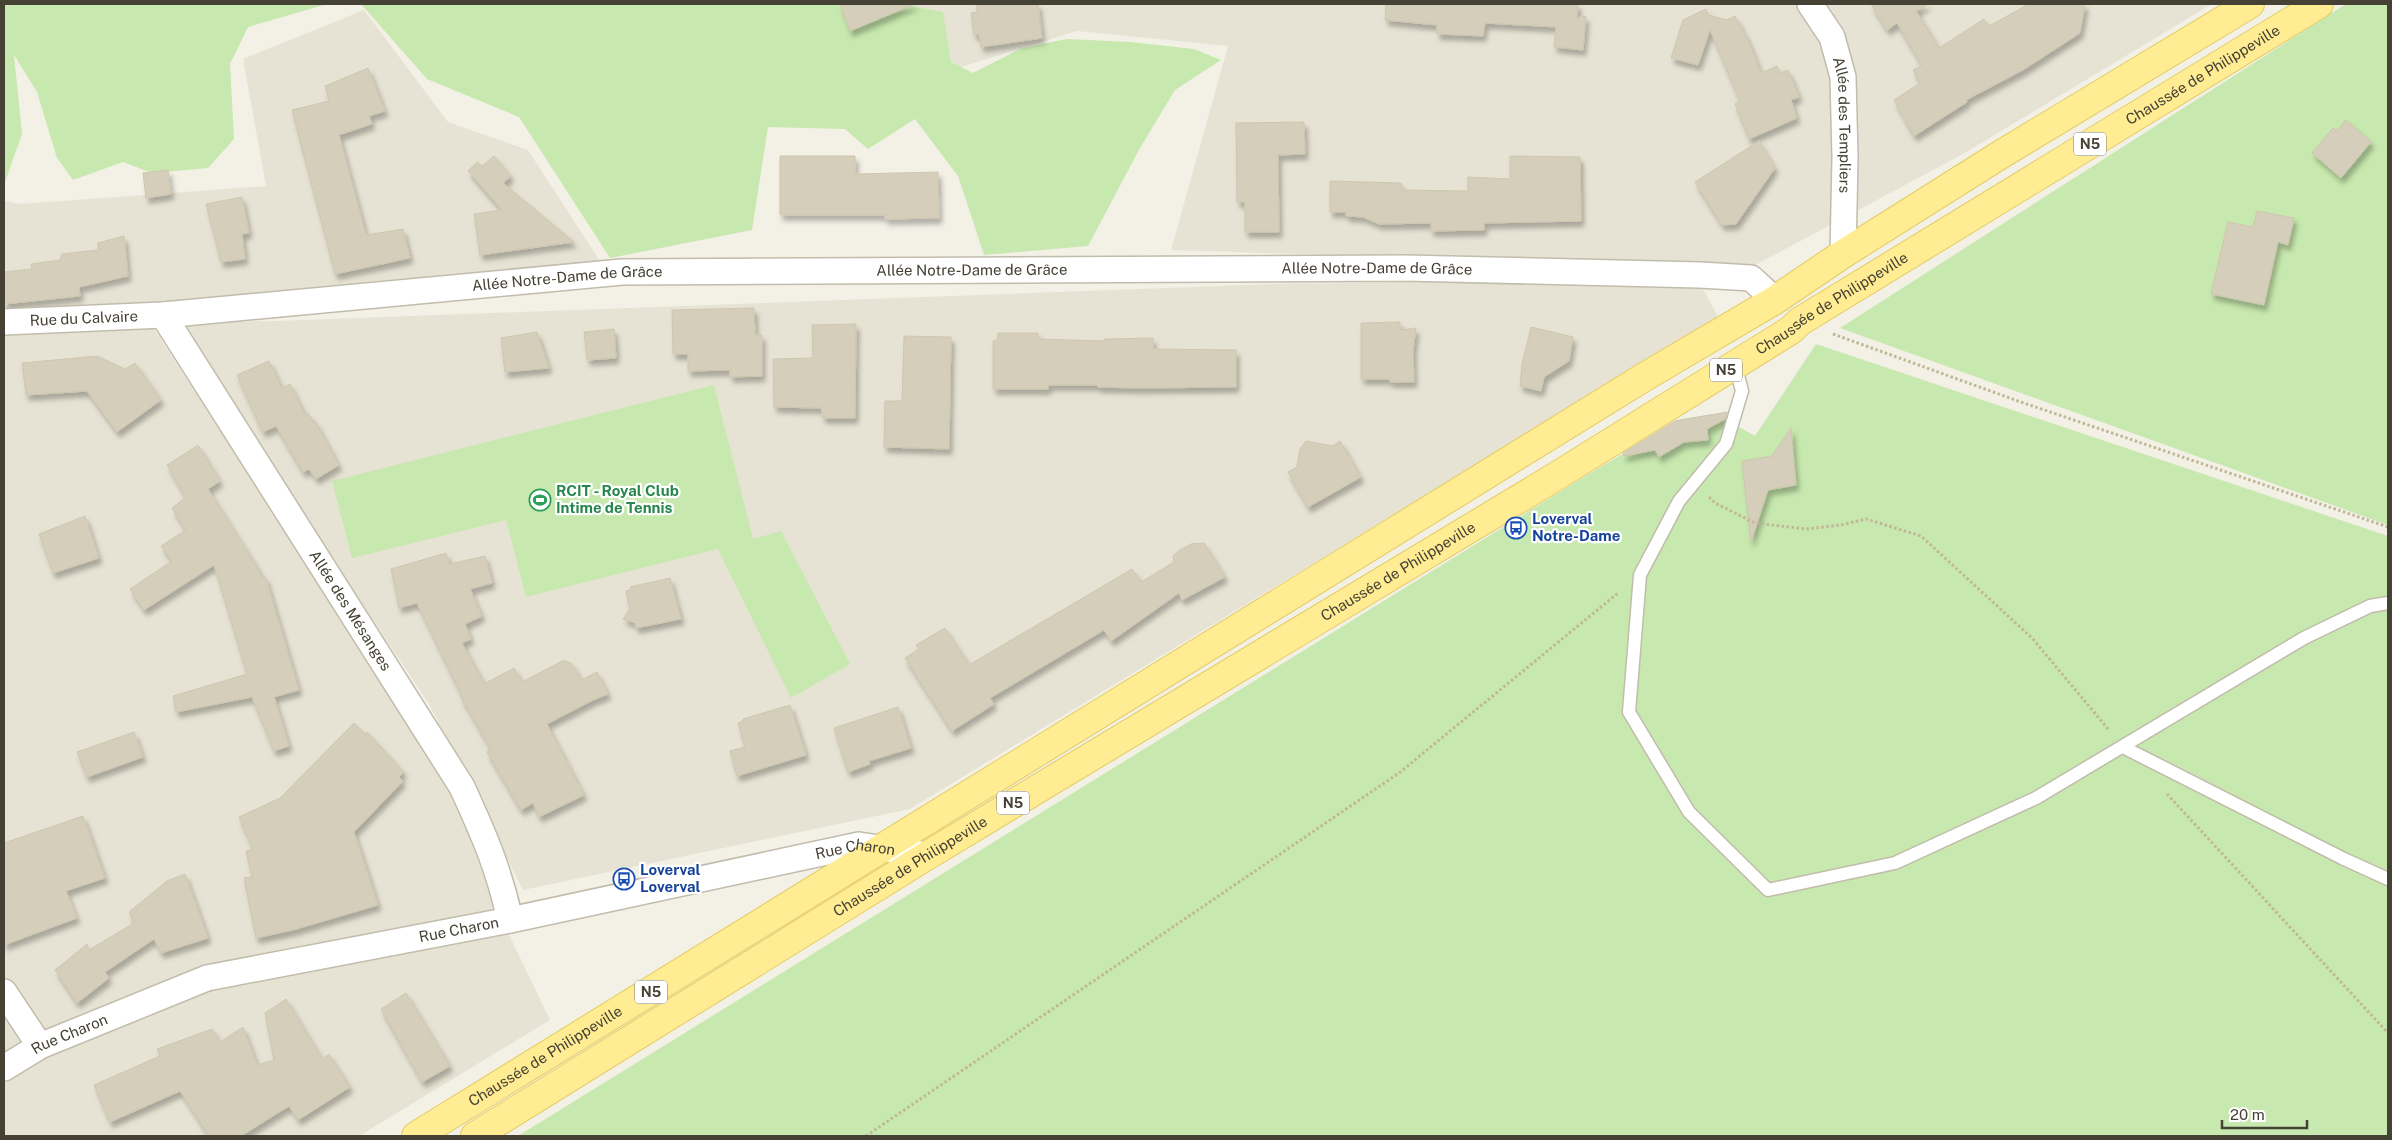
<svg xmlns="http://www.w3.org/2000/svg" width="2392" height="1140" font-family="'Public Sans',sans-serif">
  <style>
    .residential { fill: #e7e3d4 }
    .green { fill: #c7e8ae }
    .building { fill: #d5cebb; stroke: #cfc6ae; filter: url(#shadow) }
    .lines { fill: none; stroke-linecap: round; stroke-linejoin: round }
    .service-casing { stroke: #c1bcab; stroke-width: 15 }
    .minor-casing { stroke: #c1bcab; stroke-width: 28 }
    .primary-casing { stroke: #e4cc63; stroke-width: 30 }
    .path { stroke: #c0b799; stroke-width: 3; stroke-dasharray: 2.5 2.5; stroke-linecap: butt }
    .service { stroke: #fff; stroke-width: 12 }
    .minor { stroke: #fff; stroke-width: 25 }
    .primary { stroke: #ffec93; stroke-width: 28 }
    .labels { text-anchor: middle; stroke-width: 4.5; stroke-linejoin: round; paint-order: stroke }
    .shield { fill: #fff; stroke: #7e7a72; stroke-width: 1 }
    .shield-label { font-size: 14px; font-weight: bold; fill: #464135 }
    .street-label { font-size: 15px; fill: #464135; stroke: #fff }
    .leisure-label { font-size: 15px; font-weight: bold; fill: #27864d; stroke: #fff; text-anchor: start }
    .transit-label { font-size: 15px; font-weight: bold; fill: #164399; stroke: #fff; text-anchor: start }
  </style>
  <defs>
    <filter id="shadow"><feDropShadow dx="3" dy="5.5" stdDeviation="2.5" flood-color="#0004"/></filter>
  </defs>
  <rect width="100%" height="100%" fill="#f3f0e6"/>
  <!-- residential -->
  <g class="residential">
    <path d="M834,4h1378l-249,150 -213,114 -579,-18 57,-204 -151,-15 -116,36z"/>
    <path d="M364,10l84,112 80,28 77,119 -464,40 312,479 37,107 60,125 -191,116h-355v-935l17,3 245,-18 -23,-127z"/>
    <path d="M1697,278l21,39 -808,492 -387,81 -94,-186 -76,-114 -173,-268 97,-1 996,-37z"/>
  </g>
  <!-- green -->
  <g class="green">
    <path d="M4,4h323l-79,23 -18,37 4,75 -26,29 -56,5 -29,-11 -50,18 -16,-22 -20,-66 -23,-37 8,79 -17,48z"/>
    <path d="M361,4h539l43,8 8,50 22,11 49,-25 45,-9 63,3 64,7 27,11 -46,30 -35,58 -52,98 -104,9 -26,-79 -43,-57 -47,30 -23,-20 -77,-2 -16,103 -142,28 -91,-141 -92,-38z"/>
    <path d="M2346,4h42v521l-548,-197z"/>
    <path d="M1816,344l572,192v600h-1870l1076,-665 87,-52 35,-5 39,22z"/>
    <path d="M714,385l39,154 28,-8 69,133 -59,34 -73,-149 -192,48 -20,-77 -154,38 -20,-77z"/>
  </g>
  <!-- building -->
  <g class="building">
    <path d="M840,4h75l-65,27z"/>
    <path d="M976,4h62l4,34 -61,9 -2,-13 -5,1 -3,-22 6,-1z"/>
    <path d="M1386,4h192l-1,14 9,-2 -3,34 -29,-3 2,-20 -71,-4 -2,13 -46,-2v-9l-52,-5z"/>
    <path d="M1871,4h57l-12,7 23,37 45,-29 5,7 40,-22h56l-5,29 -57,37 -57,30 1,2 -53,34 -20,-36 26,-17 -7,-13 9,-5 -25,-42 -10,7z"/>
    <path d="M1706,9l2,6 19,5 8,-4 12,22 14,35 16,-7 3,7 8,-3 11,27 -8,3 6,18 -48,21 -14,-35 5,-3 -30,-71 -12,35 -27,-7 12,-38z"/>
    <path d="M368,68l17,43 -16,5 3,8 -33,11 27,100 37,-6 7,29 -75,16 -43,-164 37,-9 -4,-15z"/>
    <path d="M2346,120l25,22 -30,36 -29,-25 21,-25 4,3z"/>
    <path d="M1304,122l1,32 -27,1 1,77h-34v-30h-8l-1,-79z"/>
    <path d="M1759,141l16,27 -39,56 -14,1 -27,-43z"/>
    <path d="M494,156l17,20 -8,7 71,59 -94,13 -6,-41 28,-4 -34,-39 9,-9 5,4z"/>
    <path d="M780,156h75v18l83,-2 1,46 -54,1v-4h-105z"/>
    <path d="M1510,156l70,1 1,64 -97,2v7l-53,1v-8l-52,1 -16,-7 -17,-1v-4h-16v-31l71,2 1,7 66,1v-14l42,2z"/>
    <path d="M168,170l3,24 -25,4 -3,-25z"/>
    <path d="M242,197l7,36 -7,1 3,25 -24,3 -15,-58z"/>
    <path d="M2257,211l37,7 -6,27 -10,-3 -14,63 -53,-11 17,-72 25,5z"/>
    <path d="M124,236l4,40 -49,11 1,9 -76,8v-32l28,-3 -1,-5 29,-4 2,-6 36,-4v-7z"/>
    <path d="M754,308l1,27h7v41l-32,1v-7l-42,1v-17h-15l-1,-44z"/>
    <path d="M1400,322v8l16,-2 -3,22 1,32h-24v-3h-29v-56z"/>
    <path d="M856,324l-1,94h-32l-2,-10 -47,-1 -1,-48 40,-1 -1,-33z"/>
    <path d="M1531,327l42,10 -4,24 -25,16 -3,14 -21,-5 2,-22z"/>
    <path d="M614,329l2,29 -29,2 -3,-28z"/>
    <path d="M537,332l12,36 -44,4 -4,-34z"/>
    <path d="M998,333h40v6l66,2v-2l49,-1v11l83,1v37l-98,1 -40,-1 -1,-2h-49v4h-55v-48l4,-1z"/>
    <path d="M904,336l47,1 -2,112 -65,-2 1,-46h17z"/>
    <path d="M97,356l28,13 10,-6 26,37 -44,32 -30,-41 -61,4 -4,-32z"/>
    <path d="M269,361l13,27 8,-4 15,31 3,-2 5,9 2,-1 24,44 -23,14 -7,-10 -6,3 -27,-46 -13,6 -26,-57z"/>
    <path d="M1727,412l-2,7 -18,10 1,11 -24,2 -25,15 -4,-7 -31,6 -1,-3 52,-32z"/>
    <path d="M1791,428l5,57 -28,5 -17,52 -9,-81 30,-5z"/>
    <path d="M1306,441l27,5 7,-5 21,36 -53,30 -20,-35 9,-5 3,-18z"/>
    <path d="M198,445l22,36 -12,8 49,78 4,10 4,-1 34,114 -25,7 15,49 -15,5 -22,-54 -76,15 -3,-16 74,-22 -33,-109 -70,45 -14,-21 42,-28 -11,-15 25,-16 -14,-22 14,-11 -19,-32z"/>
    <path d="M85,516l14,42 -46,15 -14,-39z"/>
    <path d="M1204,543l21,34 -43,23 -3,-7 -68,48 -7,-11 -114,68 4,6 -42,27 -47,-73 14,-9 -3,-4 29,-17 24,37 163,-96 9,13 33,-20 -1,-6 5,-5 13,-7z"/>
    <path d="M446,553l4,11 35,-8 7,27 -22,6 12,27 -17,8 6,15 -9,4 22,41 30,-16 8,14 42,-22 8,4 9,16 16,-8 11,22 -15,6 -46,24 37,71 -45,22 -6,-14 -12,7 -34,-58 4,-3 -30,-52 1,-1 -45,-93 -18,5 -8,-39z"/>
    <path d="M670,578l11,41 -45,9 -1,-5 -12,-4 7,-10 -4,-18 5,-2 -1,-2z"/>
    <path d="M790,705l16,50 -69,21 -7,-25 15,-4 -7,-24 5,-2v-2z"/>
    <path d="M898,707l13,41 -42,13 1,3 -22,8 -14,-44z"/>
    <path d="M354,723l11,11 2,-2 37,40 -5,5 4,4 -49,51 24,73 -85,25 -37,8 -12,-60 8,-1 -6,-26 7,-2 -14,-32 41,-19z"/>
    <path d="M134,732l9,25 -56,20 -10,-25z"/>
    <path d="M83,816l22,62 -39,13 11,27 -73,27v-102z"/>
    <path d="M185,874l23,64 -47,15 -7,-14 -49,33 4,6 -32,25 -22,-33 32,-26 2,6 45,-27 -5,-11 38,-31z"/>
    <path d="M406,993l44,73 -28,16 -41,-73z"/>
    <path d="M286,999l36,60 7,-5 21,33 -52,33 -9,-14 -48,30h-32l-29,-45 -70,31 -16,-37 66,-29 -3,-7 55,-20 8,13 23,-15 14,38 17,-5 -9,-47z"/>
  </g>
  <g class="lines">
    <!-- service casing -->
    <g class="service-casing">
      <g id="service">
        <path d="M1735,364l7,27 -16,53 -47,57 -39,74 -11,137 60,100 79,78 127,-27 141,-65 268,-160 66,-32 18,-3"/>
        <path d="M2123,747l221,112 44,20"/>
      </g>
    </g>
    <!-- minor casing -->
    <g class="minor-casing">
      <g id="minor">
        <path id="s1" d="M1810,4l22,33 11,40 2,81 -2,96"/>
        <path id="s2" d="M163,315l299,472c22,48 37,82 48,133"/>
        <path id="s3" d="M4,322l159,-7 459,-43 783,-4 295,7 51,3 24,22"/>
        <path d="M4,992l36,54"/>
        <path id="s4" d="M4,1068l36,-22 167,-68 303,-58 349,-75 69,10"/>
      </g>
    </g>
    <!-- primary casing -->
    <g class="primary-casing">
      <g id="primary">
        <path id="s5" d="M416,1136l1230,-760 129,-76 68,-46 157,-99 250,-151"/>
        <path id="s6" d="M475,1136l453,-281 627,-378 236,-147 8,-8 520,-318"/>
      </g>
    </g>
    <!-- path -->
    <g class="path">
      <path d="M1833,334l185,67 370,126"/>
      <path d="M1709,497l6,6 40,20 51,6 35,-4 25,-6 55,17 111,102 77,92"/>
      <path d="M2167,794l221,239"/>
      <path d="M866,1136l533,-363 219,-180"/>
    </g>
    <!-- service -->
    <use href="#service" class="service"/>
    <!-- minor -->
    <use href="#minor" class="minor"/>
    <!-- primary -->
    <use href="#primary" class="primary"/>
  </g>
  <!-- icons -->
  <defs>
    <g id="stadium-ring" transform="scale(1.125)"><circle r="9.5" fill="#fff" stroke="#2e9e5b" stroke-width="1.5"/><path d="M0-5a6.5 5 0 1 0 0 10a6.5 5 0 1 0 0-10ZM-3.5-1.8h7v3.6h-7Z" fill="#2e9e5b"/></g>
    <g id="bus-ring" transform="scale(1.125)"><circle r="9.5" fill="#fff" stroke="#1a4fb4" stroke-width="1.5"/><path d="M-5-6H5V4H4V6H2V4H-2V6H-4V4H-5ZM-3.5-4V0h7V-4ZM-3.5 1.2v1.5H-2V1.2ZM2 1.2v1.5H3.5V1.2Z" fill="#1a4fb4"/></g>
  </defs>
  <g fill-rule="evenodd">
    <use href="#stadium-ring" x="540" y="500"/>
    <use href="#bus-ring" x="1516" y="528"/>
    <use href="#bus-ring" x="624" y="879"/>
  </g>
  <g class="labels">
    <!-- shield labels -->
    <g class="shield">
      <rect x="2074" y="132.5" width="32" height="23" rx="4"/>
      <rect x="1710" y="358.5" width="32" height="23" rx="4"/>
      <rect x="997" y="791.5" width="32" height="23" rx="4"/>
      <rect x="635" y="980.5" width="32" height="23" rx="4"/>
    </g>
    <g class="shield-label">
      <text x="2090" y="149">N5</text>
      <text x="1726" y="375">N5</text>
      <text x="1013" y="808">N5</text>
      <text x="651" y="997">N5</text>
    </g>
    <!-- street labels -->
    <g class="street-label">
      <text dy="5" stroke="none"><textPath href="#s6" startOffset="2028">Chaussée de Philippeville</textPath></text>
      <text dy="5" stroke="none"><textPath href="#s1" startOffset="129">Allée des Templiers</textPath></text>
      <text dy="5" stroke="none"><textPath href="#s3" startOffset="970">Allée Notre-Dame de Grâce</textPath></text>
      <text dy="5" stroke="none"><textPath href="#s3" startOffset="1375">Allée Notre-Dame de Grâce</textPath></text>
      <text dy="5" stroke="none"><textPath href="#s3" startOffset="565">Allée Notre-Dame de Grâce</textPath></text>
      <text dy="5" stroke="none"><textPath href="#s6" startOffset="1592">Chaussée de Philippeville</textPath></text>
      <text dy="5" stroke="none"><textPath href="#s3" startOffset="80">Rue du Calvaire</textPath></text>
      <text dy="5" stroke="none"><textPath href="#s6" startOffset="1082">Chaussée de Philippeville</textPath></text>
      <text dy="5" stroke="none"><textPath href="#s2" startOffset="350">Allée des Mésanges</textPath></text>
      <text dy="5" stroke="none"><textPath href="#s4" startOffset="884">Rue Charon</textPath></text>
      <text dy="5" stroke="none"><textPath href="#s6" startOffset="512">Chaussée de Philippeville</textPath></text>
      <text dy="5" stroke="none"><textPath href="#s4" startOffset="479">Rue Charon</textPath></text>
      <text dy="5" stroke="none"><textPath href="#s4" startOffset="74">Rue Charon</textPath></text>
      <text dy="5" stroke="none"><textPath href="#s5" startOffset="152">Chaussée de Philippeville</textPath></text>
    </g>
    <!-- leisure labels -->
    <g class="leisure-label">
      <text x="556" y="496">RCIT - Royal Club<tspan x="556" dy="17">Intime de Tennis</tspan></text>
    </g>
    <!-- transit labels -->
    <g class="transit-label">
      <text x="1532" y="524">Loverval<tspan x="1532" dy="17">Notre-Dame</tspan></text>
      <text x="640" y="875">Loverval<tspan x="640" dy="17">Loverval</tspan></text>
    </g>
  </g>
  <!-- border -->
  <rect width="2392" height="1140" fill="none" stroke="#464135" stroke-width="10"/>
  <!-- scale -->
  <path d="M2222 1120v8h85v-8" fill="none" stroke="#464135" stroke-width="2.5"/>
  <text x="2230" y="1120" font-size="15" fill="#464135" stroke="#ffffff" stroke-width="4" paint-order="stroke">20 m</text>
</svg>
